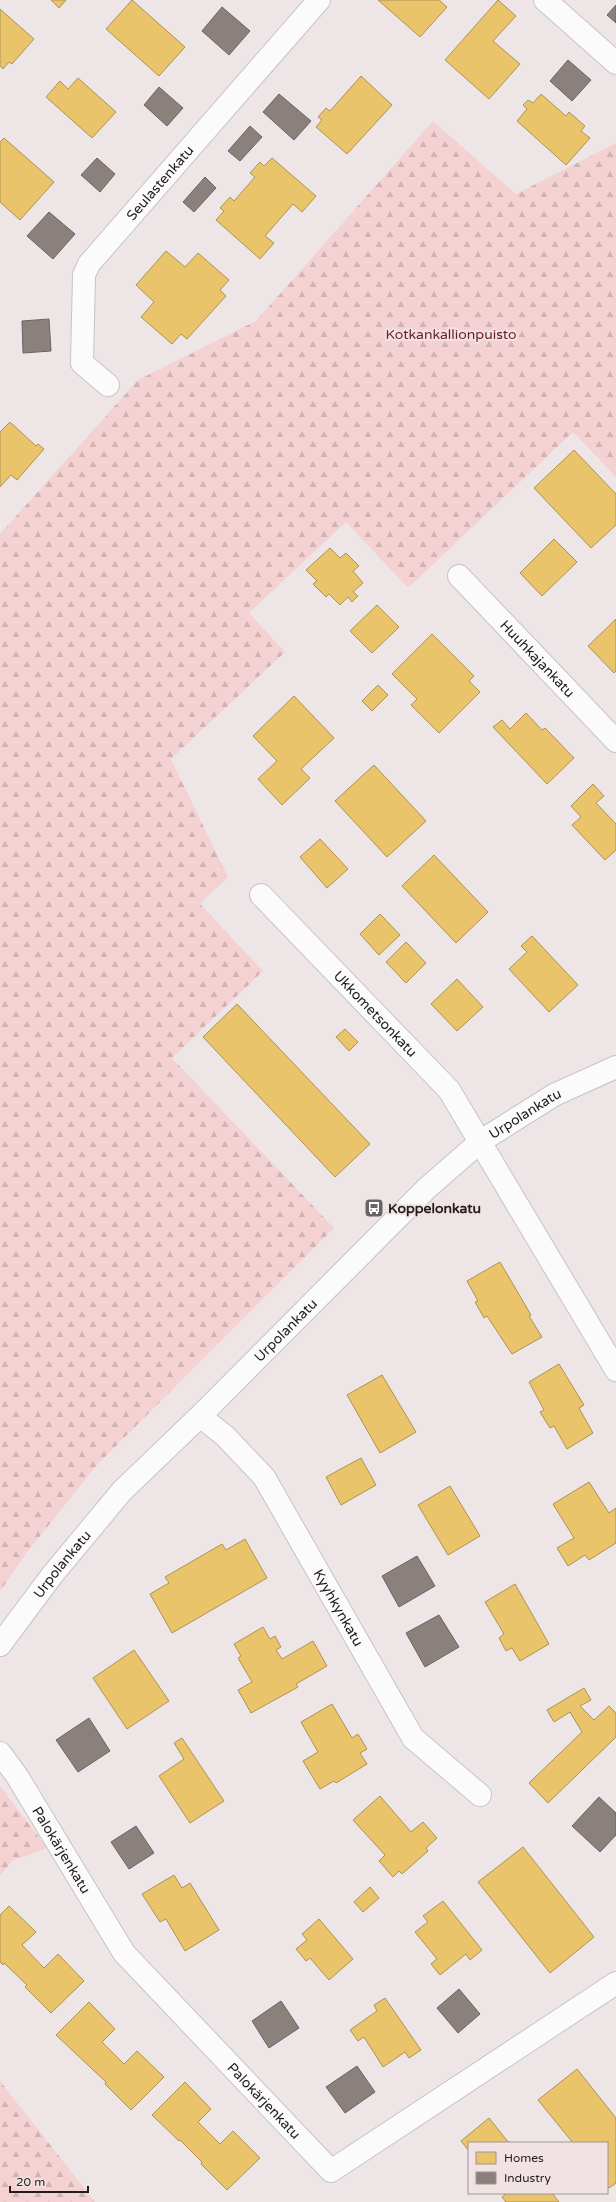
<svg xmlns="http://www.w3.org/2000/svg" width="616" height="2202" font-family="'Varela Round',sans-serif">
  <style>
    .forest { fill: url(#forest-firs) }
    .homes { fill: #e9c46a; stroke: #ad9253 }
    .industry { fill: #8a817c; stroke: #6b6360 }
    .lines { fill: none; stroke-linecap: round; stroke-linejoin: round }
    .street-casing { stroke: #c9c3c3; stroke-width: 24 }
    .secondary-casing { stroke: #c9c3c3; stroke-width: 24 }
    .street { stroke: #fcfbfb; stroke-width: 22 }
    .secondary { stroke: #fcfbfb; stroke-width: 22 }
    .labels { text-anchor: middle; stroke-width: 4; stroke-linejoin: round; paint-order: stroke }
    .street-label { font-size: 14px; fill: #221d1d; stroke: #f1e3e3 }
    .park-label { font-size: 14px; fill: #6c1b27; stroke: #f1e3e3 }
    .poi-label { font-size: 14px; font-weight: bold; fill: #221d1d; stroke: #f1e3e3; text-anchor: start }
  </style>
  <defs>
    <pattern id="forest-firs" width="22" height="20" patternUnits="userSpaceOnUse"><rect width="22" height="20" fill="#f4d1d2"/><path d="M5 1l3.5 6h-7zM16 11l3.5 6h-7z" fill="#d1b3b4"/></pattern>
  </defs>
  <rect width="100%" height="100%" fill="#eee6e6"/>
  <!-- forest -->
  <g class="forest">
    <path d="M433,121l83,73 100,-51v334l-43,-45 -165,156 -62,-66 -97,91 36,39 -114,107 57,118 -28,27 63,67 -91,87 162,170 -237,237 -69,86 -28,40v-1057l138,-154 118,-59z"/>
    <path d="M0,1786l47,62 -35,13 -12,15z"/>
    <path d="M0,2081l95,121h-95z"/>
  </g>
  <!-- homes -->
  <g class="homes">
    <path d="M51,0h15l-7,8z"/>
    <path d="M132,0l53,47 -26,29 -53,-47z"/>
    <path d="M378,0h61l8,7 -27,30z"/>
    <path d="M498,0l18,16 -23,25 27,23 -31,35 -44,-39z"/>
    <path d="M0,9l34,30 -22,25 -3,-2 -6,7 -3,-3z"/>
    <path d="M361,76l31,29 -45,49 -31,-27 6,-7 -4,-3 8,-9 4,3z"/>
    <path d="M78,78l38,34 -24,26 -46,-41 14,-16 8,8z"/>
    <path d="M541,94l25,22 3,-4 16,14 -4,5 9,7 -24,27 -49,-44 10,-12 -4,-4 5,-5 5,3z"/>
    <path d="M4,138l50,44 -34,38 -20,-18v-60z"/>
    <path d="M272,158l44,38 -14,16 -9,-8 -28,32 9,7 -14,16 -44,-39 8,-9 -4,-3 10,-11 4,4 21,-24 -5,-4 10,-11 4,4z"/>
    <path d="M166,251l19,16 13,-14 31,27 -9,10 6,6 -39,43 -6,-5 -9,10 -31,-27 13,-15 -18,-17z"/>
    <path d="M10,422l26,24 2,-2 6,5 -27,31 -6,-5 -11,12v-55z"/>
    <path d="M574,450l42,44v31l-25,23 -57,-60z"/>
    <path d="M554,539l23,23 -35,34 -22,-23z"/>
    <path d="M330,548l10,10 6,-5 13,13 -6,5 10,12 -10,9 5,4 -6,6 -4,-5 -8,8 -11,-11 -3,3 -13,-13 4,-3 -11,-11z"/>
    <path d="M377,605l22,22 -27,26 -22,-22z"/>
    <path d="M616,619v52l-2,2 -26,-27z"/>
    <path d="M432,634l42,42 -5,5 11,11 -41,41 -28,-28 6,-6 -25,-25z"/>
    <path d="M378,685l10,10 -16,16 -10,-10z"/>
    <path d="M294,696l40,42 -33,31 9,9 -28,27 -24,-26 19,-18 -24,-25z"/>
    <path d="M526,713l16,17 3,-2 29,30 -27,26 -54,-57 9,-7 8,9z"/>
    <path d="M374,765l52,56 -39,36 -52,-56z"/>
    <path d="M593,784l11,12 -8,7 20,21v26l-11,10 -33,-35 9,-8 -10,-11z"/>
    <path d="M320,839l28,30 -21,19 -27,-31z"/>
    <path d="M434,855l54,57 -32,31 -54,-57z"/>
    <path d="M380,914l20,21 -21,20 -19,-21z"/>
    <path d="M532,936l46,49 -29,27 -40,-43 18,-17 -6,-6z"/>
    <path d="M406,942l20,21 -20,20 -20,-21z"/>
    <path d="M457,979l26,28 -26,24 -26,-27z"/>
    <path d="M237,1004l133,140 -35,33 -132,-140z"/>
    <path d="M345,1029l13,13 -9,9 -13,-14z"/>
    <path d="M500,1262l31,53 -2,1 13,21 -30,17 -25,-38 -3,2 -9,-16 3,-1 -11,-20z"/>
    <path d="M559,1364l25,41 -5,3 14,25 -26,16 -13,-23 -4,2 -10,-16 4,-2 -15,-28z"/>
    <path d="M382,1375l34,57 -36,21 -33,-58z"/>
    <path d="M361,1458l15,27 -35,20 -15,-28z"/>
    <path d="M589,1482l20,31 7,-5v35l-27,17 -4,-5 -17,11 -11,-18 17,-10 -21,-34z"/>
    <path d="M450,1486l30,50 -32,19 -30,-50z"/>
    <path d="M245,1539l22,39 -95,55 -22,-39 19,-11 -4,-6 57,-33 4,6z"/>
    <path d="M515,1584l34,60 -29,17 -8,-13 -6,3 -7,-13 5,-4 -19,-32z"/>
    <path d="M263,1627l7,12 5,-3 6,11 -5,3 6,9 31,-18 14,25 -31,18 2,3 -47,26 -13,-23 14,-8 -14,-24 3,-2 -7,-12z"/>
    <path d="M134,1650l35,51 -42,28 -34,-51z"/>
    <path d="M584,1688l7,12 -11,6 14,14 15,-14 7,7v24l-68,66 -19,-20 53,-51 -12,-20 -16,10 -7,-12z"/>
    <path d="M332,1704l20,34 6,-4 9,15 -7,4 7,11 -31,19 -2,-2 -14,8 -17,-28 15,-9 -17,-30z"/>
    <path d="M182,1738l42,63 -34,22 -31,-47 25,-17 -10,-16z"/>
    <path d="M380,1796l31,36 12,-10 14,16 -11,10 2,3 -26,23 -3,-3 -6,6 -14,-16 6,-6 -32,-35z"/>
    <path d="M523,1847l71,90 -44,36 -72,-91z"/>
    <path d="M174,1875l8,13 8,-5 29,47 -34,21 -19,-32 -6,3 -18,-28z"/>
    <path d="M370,1887l9,11 -16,14 -9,-10z"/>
    <path d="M443,1901l39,49 -12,10 -4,-6 -26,21 -9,-11 6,-5 -22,-27 13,-10 -5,-6z"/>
    <path d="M9,1906l27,26 -14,13 22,23 14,-14 26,27 -33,32 -26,-26 2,-2 -23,-22 -1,2 -3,-3v-47z"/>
    <path d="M319,1919l34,40 -24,21 -19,-22 -4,3 -10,-12 11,-9 -5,-6z"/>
    <path d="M385,1998l36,52 -12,8 -4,-6 -22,15 -19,-30 -6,4 -8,-11 27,-19 -3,-6z"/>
    <path d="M89,2002l26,27 -13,13 22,22 13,-13 27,26 -33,33 -26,-26 1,-2 -50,-47z"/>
    <path d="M577,2069l39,49v65l-7,5 -2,-2v-43h-34l-35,-43z"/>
    <path d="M185,2082l26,27 -13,13 22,22 13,-13 27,27 -33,32 -26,-26 1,-2 -22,-22 -1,1 -27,-26z"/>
    <path d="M489,2118l20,25h-40v8l-8,-10z"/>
    <path d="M507,2193h45l7,9h-53l-4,-5z"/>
  </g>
  <!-- industry -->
  <g class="industry">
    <path d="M616,5v18l-9,-8z"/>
    <path d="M222,7l28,24 -21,24 -27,-24z"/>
    <path d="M568,60l23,20 -19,21 -22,-20z"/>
    <path d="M159,87l24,21 -16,18 -23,-21z"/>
    <path d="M279,94l32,27 -17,19 -31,-28z"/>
    <path d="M250,126l12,11 -22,24 -12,-10z"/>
    <path d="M97,158l18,16 -15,18 -19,-17z"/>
    <path d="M205,177l11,11 -22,24 -11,-10z"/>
    <path d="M49,212l26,22 -22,25 -26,-23z"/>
    <path d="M49,319l2,32 -28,2 -1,-32z"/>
    <path d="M417,1556l18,30 -36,21 -17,-31z"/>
    <path d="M439,1615l20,32 -34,20 -19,-34z"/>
    <path d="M89,1718l21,33 -32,21 -22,-32z"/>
    <path d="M599,1797l17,16v22l-16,17 -28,-26z"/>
    <path d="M136,1826l18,27 -25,16 -18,-27z"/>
    <path d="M459,1989l21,25 -22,19 -21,-25z"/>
    <path d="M281,2001l18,27 -30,20 -17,-27z"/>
    <path d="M357,2066l18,26 -30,21 -19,-26z"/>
  </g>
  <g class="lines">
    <!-- street casing -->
    <g class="street-casing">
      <g id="street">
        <path d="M545,0l71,63"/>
        <path id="s1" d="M108,385l-26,-22 2,-88 5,-11 230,-264"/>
        <path id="s2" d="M459,576l157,165"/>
        <path id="s3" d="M261,895l188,195 167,280"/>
        <path id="s4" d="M200,1416l25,20 39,41 149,261 67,57"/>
        <path id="s5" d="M0,1753l17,23 107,177 207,218 285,-188"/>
      </g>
    </g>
    <!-- secondary casing -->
    <g class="secondary-casing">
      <g id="secondary">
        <path id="s6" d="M0,1645l53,-71 69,-83 78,-75 227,-228 54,-47 73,-46 62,-28"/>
      </g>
    </g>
    <!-- street -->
    <use href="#street" class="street"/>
    <!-- secondary -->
    <use href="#secondary" class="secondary"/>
  </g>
  <!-- icons -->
  <defs>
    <g id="bus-square" transform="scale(1)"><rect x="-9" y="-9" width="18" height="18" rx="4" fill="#696363" stroke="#f1e3e3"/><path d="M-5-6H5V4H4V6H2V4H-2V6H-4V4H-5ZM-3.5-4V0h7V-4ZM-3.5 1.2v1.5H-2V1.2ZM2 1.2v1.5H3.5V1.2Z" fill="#fff"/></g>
  </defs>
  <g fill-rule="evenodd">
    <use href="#bus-square" x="374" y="1208"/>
  </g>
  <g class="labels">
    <!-- street labels -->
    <g class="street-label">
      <text dy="5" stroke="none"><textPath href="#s1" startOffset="242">Seulastenkatu</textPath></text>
      <text dy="5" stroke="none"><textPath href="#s2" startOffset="114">Huuhkajankatu</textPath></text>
      <text dy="5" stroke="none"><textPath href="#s3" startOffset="165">Ukkometsonkatu</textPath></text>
      <text dy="5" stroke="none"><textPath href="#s6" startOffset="750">Urpolankatu</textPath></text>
      <text dy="5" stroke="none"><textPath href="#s6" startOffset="426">Urpolankatu</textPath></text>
      <text dy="5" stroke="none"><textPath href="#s6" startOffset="102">Urpolankatu</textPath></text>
      <text dy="5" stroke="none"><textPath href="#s4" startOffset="239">Kyyhkynkatu</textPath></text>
      <text dy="5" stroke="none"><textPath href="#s5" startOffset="115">Palokärjenkatu</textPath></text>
      <text dy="5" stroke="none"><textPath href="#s5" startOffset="439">Palokärjenkatu</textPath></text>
    </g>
    <!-- park labels -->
    <g class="park-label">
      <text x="451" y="339">Kotkankallionpuisto</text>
    </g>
    <!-- poi labels -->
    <g class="poi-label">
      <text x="388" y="1213">Koppelonkatu</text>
    </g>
  </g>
  <!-- legend -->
  <rect x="468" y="2142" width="140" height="52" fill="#f1e3e3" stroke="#9e9494"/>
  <rect x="476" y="2152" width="20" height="12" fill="#e9c46a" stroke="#9e9494"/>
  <text x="504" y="2162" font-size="12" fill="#221d1d">Homes</text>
  <rect x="476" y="2172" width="20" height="12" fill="#8a817c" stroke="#9e9494"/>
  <text x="504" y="2182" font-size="12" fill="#221d1d">Industry</text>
  <!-- scale -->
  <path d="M10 2186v6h78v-6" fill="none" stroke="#221d1d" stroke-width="2"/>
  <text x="16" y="2186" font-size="12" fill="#221d1d" stroke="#f1e3e3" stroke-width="3" paint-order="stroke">20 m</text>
</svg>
